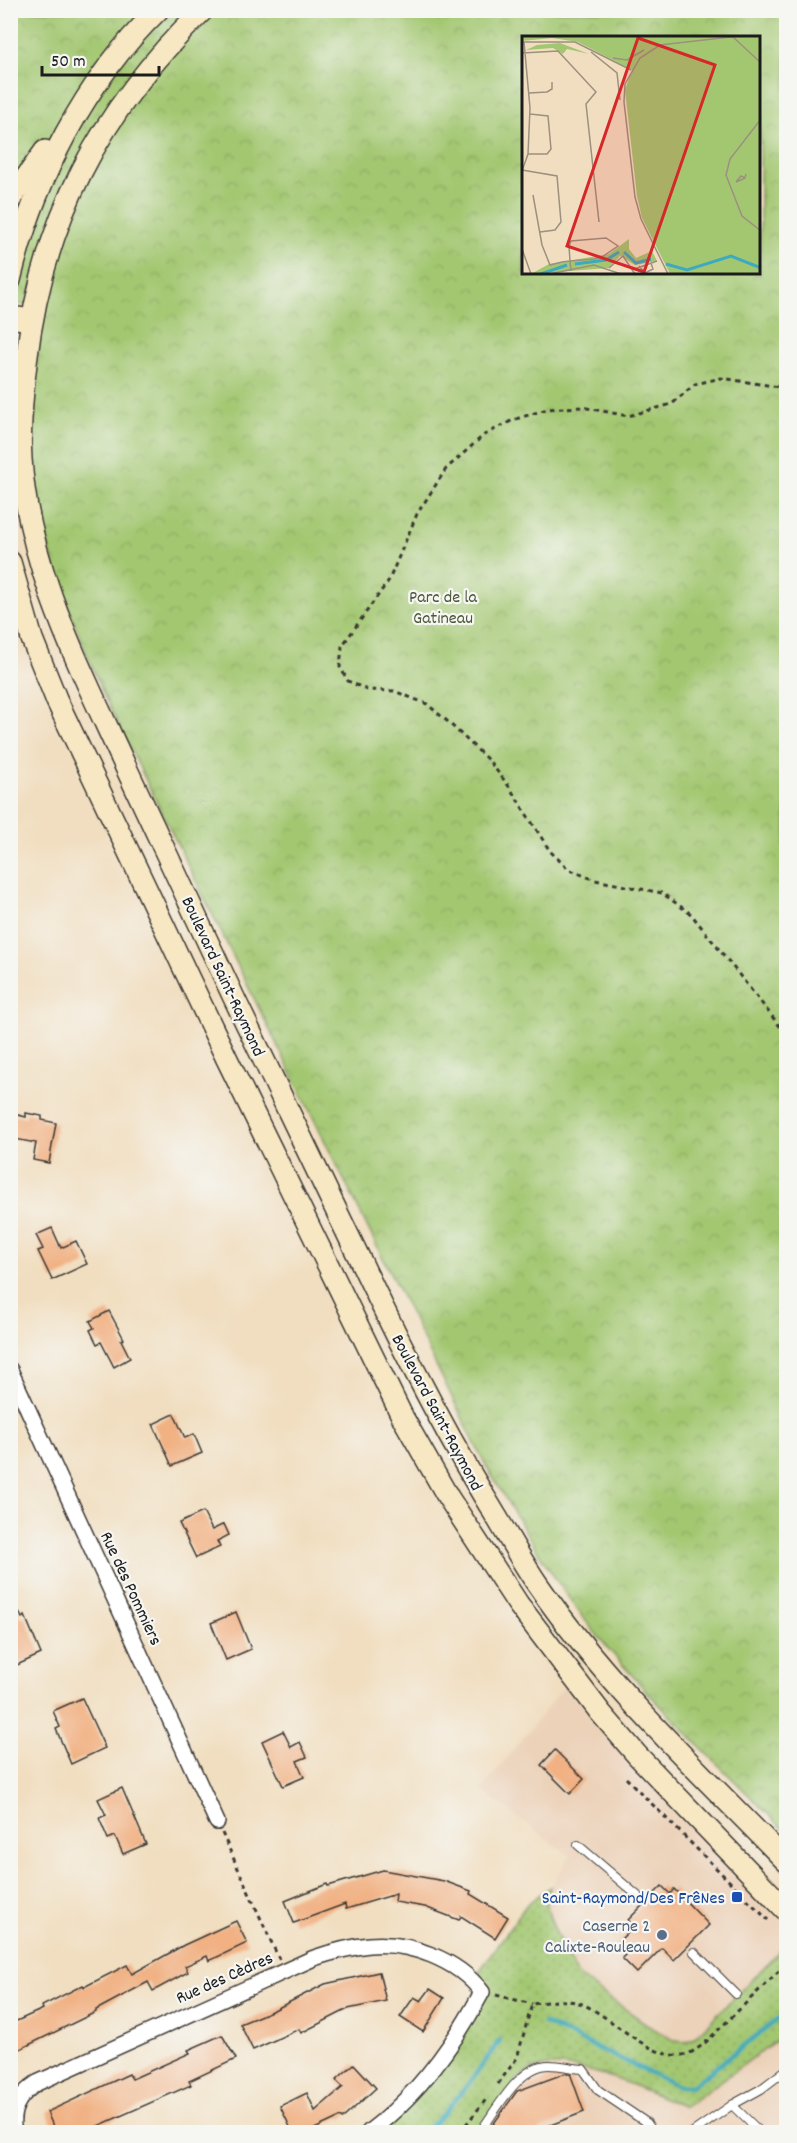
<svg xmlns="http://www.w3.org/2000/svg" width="797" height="2143" font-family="Dekko,sans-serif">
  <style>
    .built { fill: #ecd2b9 }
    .grass { fill: url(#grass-dots); stroke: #607246; stroke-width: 1.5 }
    .park { fill: url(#park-crowns); stroke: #607246; stroke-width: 1.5; fill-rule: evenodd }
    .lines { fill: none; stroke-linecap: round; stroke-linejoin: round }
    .stream { stroke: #3eaabd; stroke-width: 4.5 }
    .building { fill: #f1b183 }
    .lane-casing { stroke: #3c3935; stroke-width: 10 }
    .street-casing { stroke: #3c3935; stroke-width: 18 }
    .secondary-casing { stroke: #3c3935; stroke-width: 24 }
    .path { stroke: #3c3935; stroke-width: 3; stroke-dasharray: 4.5 4.5; stroke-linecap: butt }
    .lane { stroke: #fff; stroke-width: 8 }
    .street { stroke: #fff; stroke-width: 15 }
    .secondary { stroke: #f7e8c3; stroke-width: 21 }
    .transit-dot { fill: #1a4fb4; stroke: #f6f6f2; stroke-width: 2 }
    .service-dot { fill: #5c6f8a; stroke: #f6f6f2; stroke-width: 2 }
    .labels { text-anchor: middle; stroke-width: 4.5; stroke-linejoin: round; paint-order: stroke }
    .park-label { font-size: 18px; fill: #4b583a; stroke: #f6f6f2 }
    .street-label { font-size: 18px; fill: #1c1c1c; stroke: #f6f6f2 }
    .transit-label { font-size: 18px; fill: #164399; stroke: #f6f6f2; text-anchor: end }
    .service-label { font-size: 18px; fill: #4e5e75; stroke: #f6f6f2; text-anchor: end }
    .inset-river { fill: none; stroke: #3eaabd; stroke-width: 3 }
    .inset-road { fill: none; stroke: #9c907e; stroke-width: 1.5 }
    .view { fill: #d62828; fill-opacity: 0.15; stroke: #d62828; stroke-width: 3 }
    .inset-edge { fill: none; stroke: #1c1c1c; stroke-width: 3 }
  </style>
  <defs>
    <pattern id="grass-dots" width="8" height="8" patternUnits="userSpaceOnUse" patternTransform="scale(1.5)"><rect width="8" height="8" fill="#a3c771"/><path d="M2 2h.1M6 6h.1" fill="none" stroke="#8caa61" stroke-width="1.8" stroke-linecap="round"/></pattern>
    <pattern id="park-crowns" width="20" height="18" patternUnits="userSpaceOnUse" patternTransform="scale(1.5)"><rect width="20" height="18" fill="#a3c771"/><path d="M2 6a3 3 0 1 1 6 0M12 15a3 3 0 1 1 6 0" fill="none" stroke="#8caa61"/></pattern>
  </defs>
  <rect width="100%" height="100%" fill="#f6f6f2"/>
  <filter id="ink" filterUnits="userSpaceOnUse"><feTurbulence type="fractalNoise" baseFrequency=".0167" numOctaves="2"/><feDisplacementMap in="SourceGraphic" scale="12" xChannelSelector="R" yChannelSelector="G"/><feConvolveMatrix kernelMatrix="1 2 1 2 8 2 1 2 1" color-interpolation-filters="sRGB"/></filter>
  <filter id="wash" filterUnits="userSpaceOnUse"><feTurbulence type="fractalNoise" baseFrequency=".008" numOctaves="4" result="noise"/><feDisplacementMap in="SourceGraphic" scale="24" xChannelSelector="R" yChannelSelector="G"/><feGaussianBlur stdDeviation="1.35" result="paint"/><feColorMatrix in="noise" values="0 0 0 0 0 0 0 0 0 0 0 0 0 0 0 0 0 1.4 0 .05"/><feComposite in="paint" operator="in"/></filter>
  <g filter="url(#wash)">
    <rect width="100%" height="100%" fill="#f1dec0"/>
    <!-- built -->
    <g class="built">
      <path d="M572,1677l214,233v35l-92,94 -9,3 -9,-1 -19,-10 -78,-54 -6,-9 -26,-58v-11l3,-12 20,-31 -89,-66z"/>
      <path d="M786,2034v98h-306l41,-56 14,-8 48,1 13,3 89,35z"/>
    </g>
    <!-- grass -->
    <path class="grass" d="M550,1887c-2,8 -5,16 -2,24 5,18 21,50 31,66l78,54 19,10 9,1 9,-4 92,-93v89l-101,73c-37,-15 -130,-62 -164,-30 -13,12 -30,40 -41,55h-111l32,-27 81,-113 -9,-12 54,-76z"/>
    <!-- park -->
    <path class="park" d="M10,11h776v1821c-61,-61 -124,-121 -180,-186 -48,-56 -84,-120 -121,-182l-381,-768 -42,-103 -22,-76 -8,-74 5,-85 6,-49 -32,-6zM524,38h236v235h-236z"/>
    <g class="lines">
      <!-- stream -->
      <g class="stream">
        <path d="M544,2023l134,63h14l94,-73"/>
        <path d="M424,2132c30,-27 53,-58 76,-92"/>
      </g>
    </g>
    <g id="blocks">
      <!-- building -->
      <g class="building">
        <path d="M26,1113l16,3v4l14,3 -7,40 -16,-3 3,-17 -26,-5 4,-24 12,3z"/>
        <path d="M52,1228l9,20 15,-7 11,23 -35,16 -14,-29 5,-2 -7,-14z"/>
        <path d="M109,1311l15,28 -3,1 9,18 -16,9 -13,-25 -4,2 -7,-14 4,-2 -4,-7z"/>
        <path d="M174,1414l11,24 9,-4 8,19 -30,13 -19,-42z"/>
        <path d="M203,1512l9,18 12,-6 5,11 -12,6 3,6 -24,11 -17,-35z"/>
        <path d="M10,1594l12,24 3,-2 16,38 -24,11 -7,-13z"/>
        <path d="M236,1612l15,37 -25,11 -15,-37z"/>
        <path d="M82,1698l23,50 -34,16 -15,-35 4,-2 -7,-16z"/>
        <path d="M283,1731l8,16 9,-5 7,15 -10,4 7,16 -21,9 -21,-45z"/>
        <path d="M555,1750l29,29 -14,15 -29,-29z"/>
        <path d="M122,1788l24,56 -23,10 -8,-18 -7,3 -9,-21 7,-3 -8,-16z"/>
        <path d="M383,1870l61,11 27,10 -1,3 38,23 -13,21 -34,-22 -2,4 -34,-13 -30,-5 1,-8 -50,15 -1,-5 -51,19 -9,-22 42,-17 1,2z"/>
        <path d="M662,1886l8,8 4,-5 35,36 -35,35 -12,-12 -25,25 -15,-15 3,-3 -10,-10 19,-19 -6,-6z"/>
        <path d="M236,1921l11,22 -38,18 -2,-5 -22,10 3,6 -35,19 -5,-9 -52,28v2l-86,42v-30l33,-15 -1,-3 41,-21 1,2 43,-22 5,9 52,-29z"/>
        <path d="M379,1972l7,29 -38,8 -47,24 -2,-4 -46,21 -13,-26 34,-14 51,-26z"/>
        <path d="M430,1989l14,9 -21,34 -23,-15 14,-20 7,4z"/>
        <path d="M222,2035l14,24 -47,22 2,4 -109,48h-26l-9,-21 82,-38 3,5 58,-26 -2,-3z"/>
        <path d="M354,2064l22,24 -34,31 -2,-2 -34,16h-13l-13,-27 27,-13 8,18 28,-24 -7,-7z"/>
        <path d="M566,2073h4l14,39 -44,17 -3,4h-50l30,-42z"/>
      </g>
    </g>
  </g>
  <g filter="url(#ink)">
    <use href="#blocks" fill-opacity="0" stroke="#3c3935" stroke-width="1.5"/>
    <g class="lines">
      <!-- lane casing -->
      <g class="lane-casing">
        <g id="lane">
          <path d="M578,1845l61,52"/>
          <path d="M694,1952l42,42"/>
          <path d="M732,2105l28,27"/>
          <path d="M480,2132c16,-21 39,-67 69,-67 11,0 23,3 34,4l15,21 49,33 6,9"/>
          <path d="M693,2132l39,-27 29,-16 25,-19"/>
        </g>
      </g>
      <!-- street casing -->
      <g class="street-casing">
        <g id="street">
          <path d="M10,1370l207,452"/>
          <path d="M14,2132c-5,-22 5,-37 23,-49l277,-125c18,-6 36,-11 55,-13 40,-4 89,15 113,47 -28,53 -64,103 -113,140"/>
        </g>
      </g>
      <!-- secondary casing -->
      <g class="secondary-casing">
        <g id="secondary">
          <path d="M203,10c-103,100 -161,211 -177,353 -4,32 -7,64 -5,96 7,108 57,204 101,300 38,80 75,161 113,241 43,89 86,179 129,268 41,87 85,172 135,253 13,22 25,44 39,64 70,102 163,188 248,276"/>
          <path d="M10,200l35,-49"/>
          <path d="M10,280c24,-100 74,-198 148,-270"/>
          <path d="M10,317l21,3"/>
          <path d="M10,562l22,77 25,62 170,358 176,359 45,79 70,107 82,108 37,43 149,155"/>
        </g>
      </g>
      <!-- path -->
      <g class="path">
        <path d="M786,388l-65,-10 -26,6 -23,20 -44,12 -46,-9 -35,2 -34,11 -29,15 -38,34 -29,45 -28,66 -47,66 -2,21 8,14 19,9 27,1 33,13 20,17 42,40 19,24 42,66 18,18 27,11 67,13 29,21 95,120"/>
        <path d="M626,1778l142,142"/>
        <path d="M222,1833l57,126"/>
        <path d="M496,1995l36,9"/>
        <path d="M498,2084l19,-26 15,-54c16,-2 34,-6 50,0 29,12 66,54 98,51 10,0 17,-6 25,-12l81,-79"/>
        <path d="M460,2132l28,-35"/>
      </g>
      <!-- lane -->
      <use href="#lane" class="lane"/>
      <!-- street -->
      <use href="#street" class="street"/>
      <!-- secondary -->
      <use href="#secondary" class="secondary"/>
    </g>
  </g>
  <!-- markers -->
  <rect class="transit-dot" x="731" y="1891" width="12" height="12" rx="3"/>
  <circle class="service-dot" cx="662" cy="1935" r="6"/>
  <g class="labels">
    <!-- park labels -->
    <g class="park-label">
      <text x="443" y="602">Parc de la<tspan x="443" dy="21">Gatineau</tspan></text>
    </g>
    <!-- street labels -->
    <g class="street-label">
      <text transform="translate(224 976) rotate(65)" y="6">Boulevard Saint-Raymond</text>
      <text transform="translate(438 1412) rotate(62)" y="6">Boulevard Saint-Raymond</text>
      <text transform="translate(132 1588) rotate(65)" y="6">Rue des Pommiers</text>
      <text transform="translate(224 1977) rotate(-24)" y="6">Rue des Cèdres</text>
    </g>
    <!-- transit labels -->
    <g class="transit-label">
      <text x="725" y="1903">Saint-Raymond/Des FrêNes</text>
    </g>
    <!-- service labels -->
    <g class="service-label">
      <text x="650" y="1931">Caserne 2<tspan x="650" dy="21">Calixte-Rouleau</tspan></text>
    </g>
  </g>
  <!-- overview -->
  <g transform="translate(522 36)">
    <rect width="238" height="238" fill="#f1dec0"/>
    <path d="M38,7l29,11 -22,-5 -4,5 -10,-6 -27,2 11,-5zM107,203v10l7,9 16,-7 5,10 -22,4 -15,-9 -11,12 -78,6 18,-10 60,-10z" fill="#a3c771"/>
    <path d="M0,0h238v238h-90l-28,-56 -5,-22 -12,-106 7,-20 -54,-28 -26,-4 -30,3z" fill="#a3c771"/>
    <path class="inset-river" d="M102,216l12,11 15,-4M53,228l31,-4 13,-8M144,228l21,6 44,-14 30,12M19,238l26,-9"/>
    <path class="inset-road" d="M211,1l28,26M0,6h53l56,28M69,16l26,21 3,27M0,17l36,-2 38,41 -10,12 13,118M91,22l14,2 17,-10M7,57l18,-1 5,-3v-7M239,83l-31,40 -4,16 16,41 19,15M6,118h19l4,-5 -3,-33 -18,-2M0,134l35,6 4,46 -6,8 -15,2M0,135l6,-17 2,-46 -6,-66M223,142l-4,-2 -5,6 7,-3 2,-1 1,-4M11,159l9,50 8,20 12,-3 8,-1 24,-2 8,-2 16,-11 -12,-8 -35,3 -2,5 1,15 1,10M0,213l9,25M117,230l6,7 8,-4 -2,-6M87,232l14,-12 12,18M110,234l25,-9M27,238l45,-9 27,9M146,238l-27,-55 -6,-22 -11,-95 1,-18 15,-26 20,-13 79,-9"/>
    <path class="view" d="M116,2l77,27 -71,207 -77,-26z"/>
    <rect width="238" height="238" class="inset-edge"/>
  </g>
  <!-- margin -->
  <rect width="797" height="2143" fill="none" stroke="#f6f6f2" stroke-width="36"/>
  <!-- scale -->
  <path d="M42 66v9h117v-9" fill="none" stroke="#1c1c1c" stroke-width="3"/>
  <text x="51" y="66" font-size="18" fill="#1c1c1c" stroke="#f6f6f2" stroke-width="4.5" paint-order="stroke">50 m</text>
</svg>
